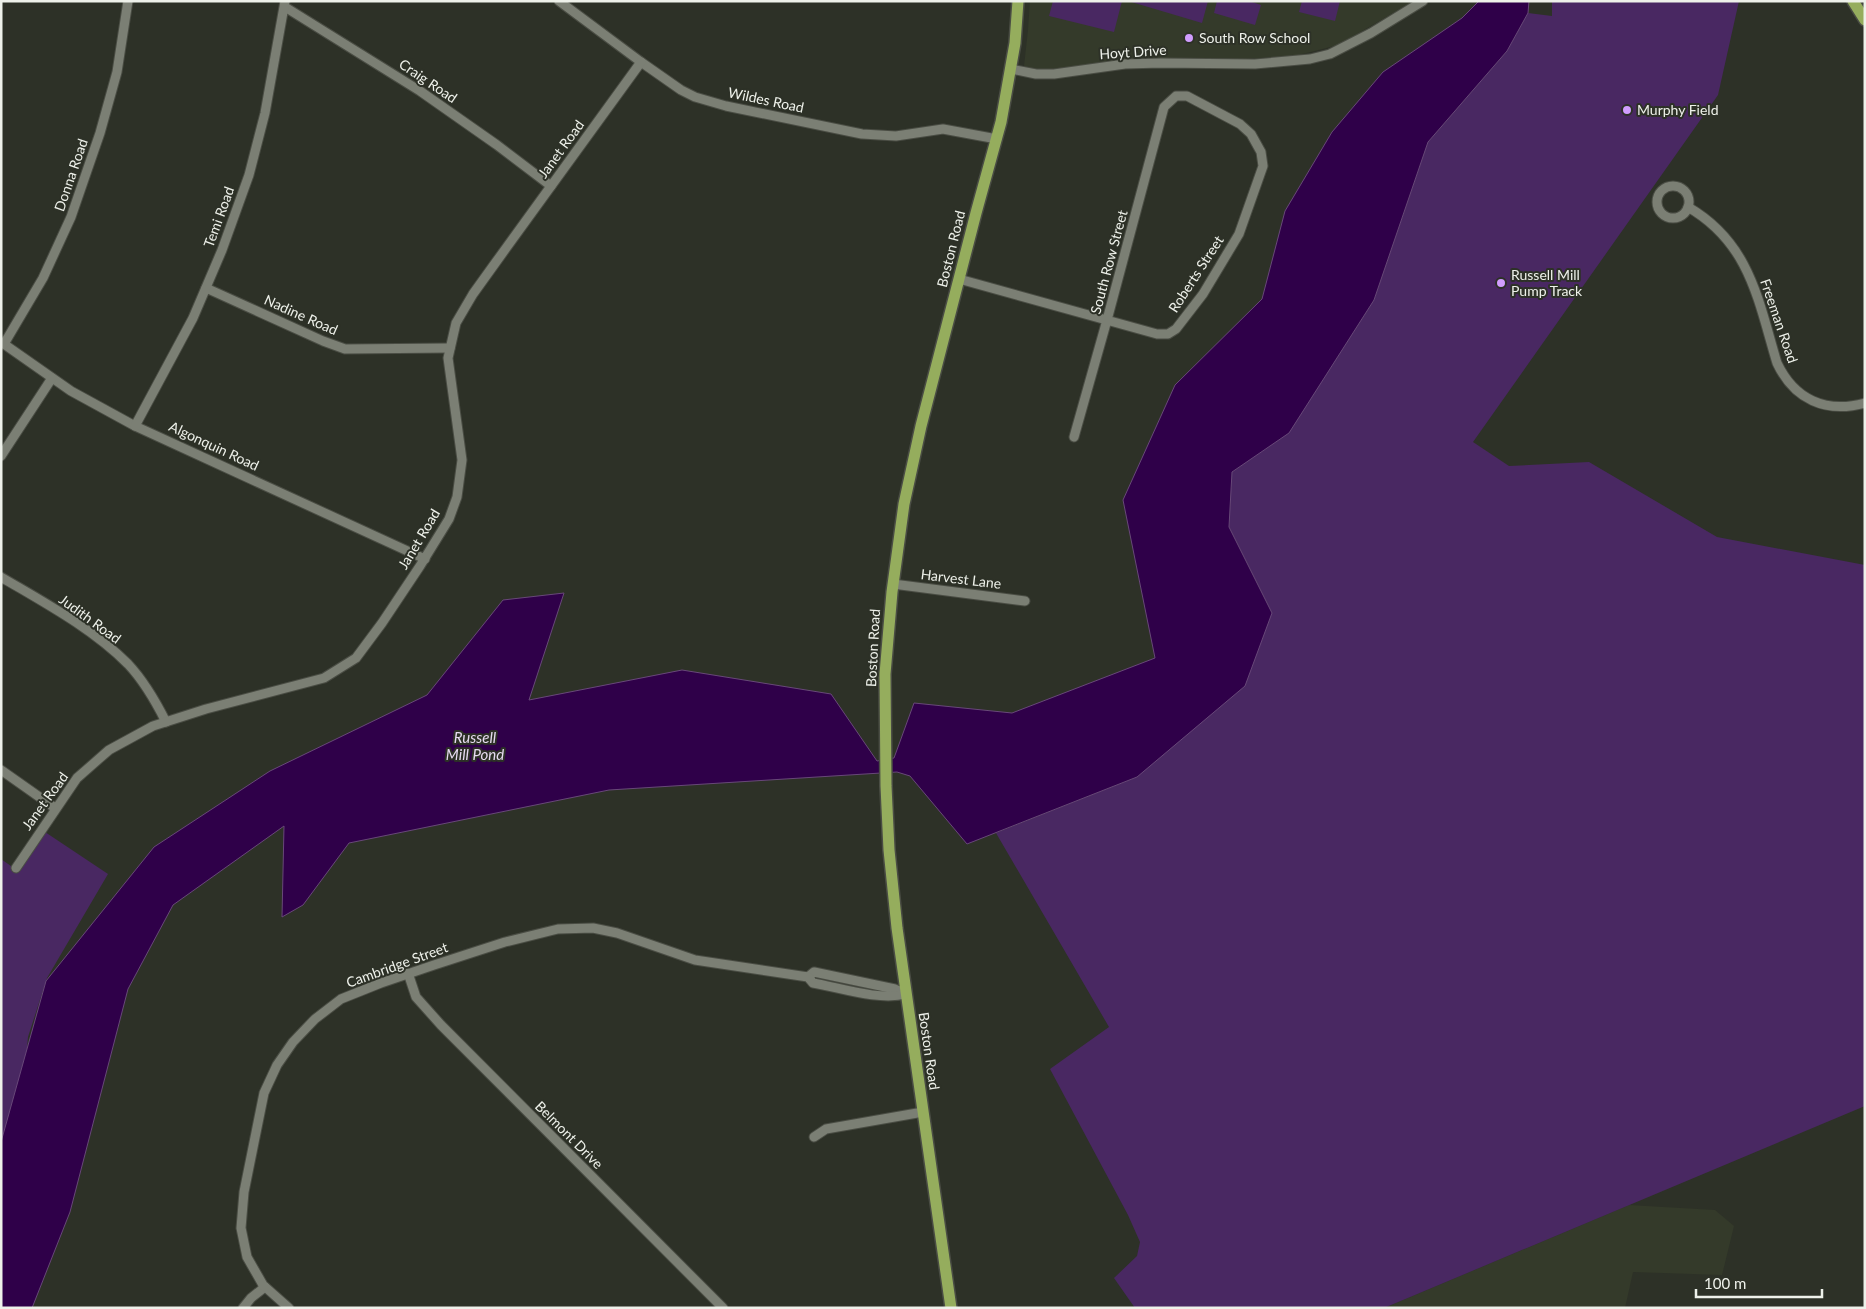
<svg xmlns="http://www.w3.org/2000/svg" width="1866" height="1309" font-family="Lato,sans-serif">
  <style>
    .built { fill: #343a2a }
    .green { fill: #492862 }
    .water { fill: #2f0049; stroke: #684879 }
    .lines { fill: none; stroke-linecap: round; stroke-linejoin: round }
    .minor-casing { stroke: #4a4d44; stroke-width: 11 }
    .major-casing { stroke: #4a4d44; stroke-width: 14 }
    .minor { stroke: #7b7f74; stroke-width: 9 }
    .major { stroke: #95ad5d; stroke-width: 11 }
    .poi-dot { fill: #d19dfe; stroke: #2d3127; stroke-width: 2 }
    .labels { text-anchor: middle; stroke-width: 4; stroke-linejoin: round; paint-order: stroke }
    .poi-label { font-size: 14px; fill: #eef1ea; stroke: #2d3127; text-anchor: start }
    .street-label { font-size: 14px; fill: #eef1ea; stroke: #2d3127 }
    .water-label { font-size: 15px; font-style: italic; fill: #e6dbf0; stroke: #2d3127 }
  </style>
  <rect width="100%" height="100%" fill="#2d3127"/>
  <!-- built -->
  <g class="built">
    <path d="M1030,1h384l-76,44 -43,11 -51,3 -123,2 -77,11 -20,-6 4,-36z"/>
    <path d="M1629,1205l86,5 19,16 -12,49 -89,-3 -8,36h-241z"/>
  </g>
  <!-- green -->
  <g class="green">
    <path d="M1053,1h69l-8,31 -65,-16z"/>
    <path d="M1128,1h80l-6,22z"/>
    <path d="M1217,1h32l12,4 -6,20 -41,-12z"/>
    <path d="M1302,1h38l-5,20 -36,-9z"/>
    <path d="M1552,1h187l-21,94 -245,347 36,24 80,-4 128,75 148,28v541l-481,202h-249l-21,-30 23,-22 3,-14 -12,-27 -78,-146 59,-42 -113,-194 141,-56 135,-164 -43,-86 3,-55 57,-40 85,-132 54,-158 79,-91 21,-38 24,3z"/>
    <path d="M45,832l63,42 -61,104 -19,59 -2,23 -25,105v-306l17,12z"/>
  </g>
  <!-- water -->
  <path class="water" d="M1479,1h50l-1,12 -21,38 -79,91 -54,158 -85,133 -57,39 -3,55 43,86 -27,73 -108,91 -170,67 -57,-68 -13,-4 -288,18 -260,53 -46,62 -21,12 2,-91 -111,79 -45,84 -58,223 -38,96h-31v-166l45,-161 108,-134 116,-76 157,-76 76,-95 61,-7 -35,107 153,-30 149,24 46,67 17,-3 20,-55 98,10 143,-55 -32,-158 52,-115 87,-86 23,-88 47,-79 51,-60 79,-54z"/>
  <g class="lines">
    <!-- minor casing -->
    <g class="minor-casing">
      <g id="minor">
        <path d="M559,1l82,61 40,28 14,7 31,9 136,28 34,2 47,-7 54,10"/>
        <path d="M285,7l135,84 77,54 54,41"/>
        <path d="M1011,69l25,5h18l71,-10 36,-1 94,1 55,-5 20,-5 41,-21 52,-32"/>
        <circle cx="1673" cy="202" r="16"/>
        <path d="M1688,207c62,36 70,93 89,156 17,36 48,51 88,40"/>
        <path d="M959,279l198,55h11l8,-5 27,-35 36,-60 24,-68 -2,-14 -10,-18 -11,-10 -53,-28h-11l-12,11 -57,213 -33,117"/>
        <path d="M206,288l117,53 22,8 105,-1"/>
        <path d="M1,342l70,49 64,35 290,133"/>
        <path d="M4,344l39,-66 28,-61 29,-84 17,-61 11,-71"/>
        <path d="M135,426l58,-108 29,-68 27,-75 16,-62 20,-112"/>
        <path d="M1,456l51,-78"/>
        <path d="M1,577c44,26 91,51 127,87 16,17 28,38 38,58"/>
        <path d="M893,584l132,17"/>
        <path d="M1,770l54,38"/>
        <path d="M16,868l61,-90 32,-28 44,-24 53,-17 118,-31 32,-20 26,-35 38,-57 29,-47 8,-22 5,-37 -14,-102 8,-35 17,-29 23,-32 145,-200"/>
        <path d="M408,973l8,24 25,28 282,283"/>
        <path d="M808,977l6,-5 81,17 11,5"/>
        <path d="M814,1137l12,-8 97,-17"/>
        <path d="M243,1308l8,-10 14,-11"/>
        <path d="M289,1308l-26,-23 -16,-28 -6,-29 3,-36 20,-99 13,-28 16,-23 22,-23 26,-20 40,-16 53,-18 71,-23 53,-13 35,-1 24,5 78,27 113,17 5,6c28,5 66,18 93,11"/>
      </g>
    </g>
    <!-- major casing -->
    <g class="major-casing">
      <g id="major">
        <path d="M1853,1l12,19"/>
        <path d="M951,1308l-54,-380 -8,-78 -3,-64 -1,-112 7,-82 12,-88 17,-78 55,-213 25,-91 14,-79 3,-42"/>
      </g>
    </g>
    <!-- minor -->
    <use href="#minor" class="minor"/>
    <!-- major -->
    <use href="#major" class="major"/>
  </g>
  <!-- markers -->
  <g class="poi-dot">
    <circle cx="1189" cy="38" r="5"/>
    <circle cx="1627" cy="110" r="5"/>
    <circle cx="1501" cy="283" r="5"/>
  </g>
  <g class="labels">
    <!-- poi labels -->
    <g class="poi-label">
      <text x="1199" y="43">South Row School</text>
      <text x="1637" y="115">Murphy Field</text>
      <text x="1511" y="280">Russell Mill<tspan x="1511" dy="16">Pump Track</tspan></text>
    </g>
    <!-- street labels -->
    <g class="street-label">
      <text transform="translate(1133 52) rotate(-4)" y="5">Hoyt Drive</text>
      <text transform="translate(428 81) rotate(34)" y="5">Craig Road</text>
      <text transform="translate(766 100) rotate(12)" y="5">Wildes Road</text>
      <text transform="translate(561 149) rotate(-54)" y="5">Janet Road</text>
      <text transform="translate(71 175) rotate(-71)" y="5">Donna Road</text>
      <text transform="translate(219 217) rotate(-70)" y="5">Temi Road</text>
      <text transform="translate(951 249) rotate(-76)" y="5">Boston Road</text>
      <text transform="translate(1109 262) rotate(-75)" y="5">South Row Street</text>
      <text transform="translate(1196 274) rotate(-57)" y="5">Roberts Street</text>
      <text transform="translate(301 315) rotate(24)" y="5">Nadine Road</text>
      <text transform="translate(1779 321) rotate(71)" y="5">Freeman Road</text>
      <text transform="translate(214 446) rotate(25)" y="5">Algonquin Road</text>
      <text transform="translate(419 539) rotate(-59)" y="5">Janet Road</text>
      <text transform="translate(961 579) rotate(7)" y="5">Harvest Lane</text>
      <text transform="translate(90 619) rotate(36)" y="5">Judith Road</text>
      <text transform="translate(873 648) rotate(-87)" y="5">Boston Road</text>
      <text transform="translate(45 801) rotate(-54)" y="5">Janet Road</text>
      <text transform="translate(397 965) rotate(-20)" y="5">Cambridge Street</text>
      <text transform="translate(929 1051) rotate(82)" y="5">Boston Road</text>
      <text transform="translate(569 1135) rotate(45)" y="5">Belmont Drive</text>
    </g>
    <!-- water labels -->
    <g class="water-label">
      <text x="475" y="743">Russell<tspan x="475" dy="17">Mill Pond</tspan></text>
    </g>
  </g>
  <!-- border -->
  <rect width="1866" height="1309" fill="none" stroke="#eef1ea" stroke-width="5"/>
  <!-- scale -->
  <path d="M1696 1289v8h126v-8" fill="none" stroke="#eef1ea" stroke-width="2.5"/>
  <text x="1704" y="1289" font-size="15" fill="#eef1ea" stroke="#2d3127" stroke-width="4" paint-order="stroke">100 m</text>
</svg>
